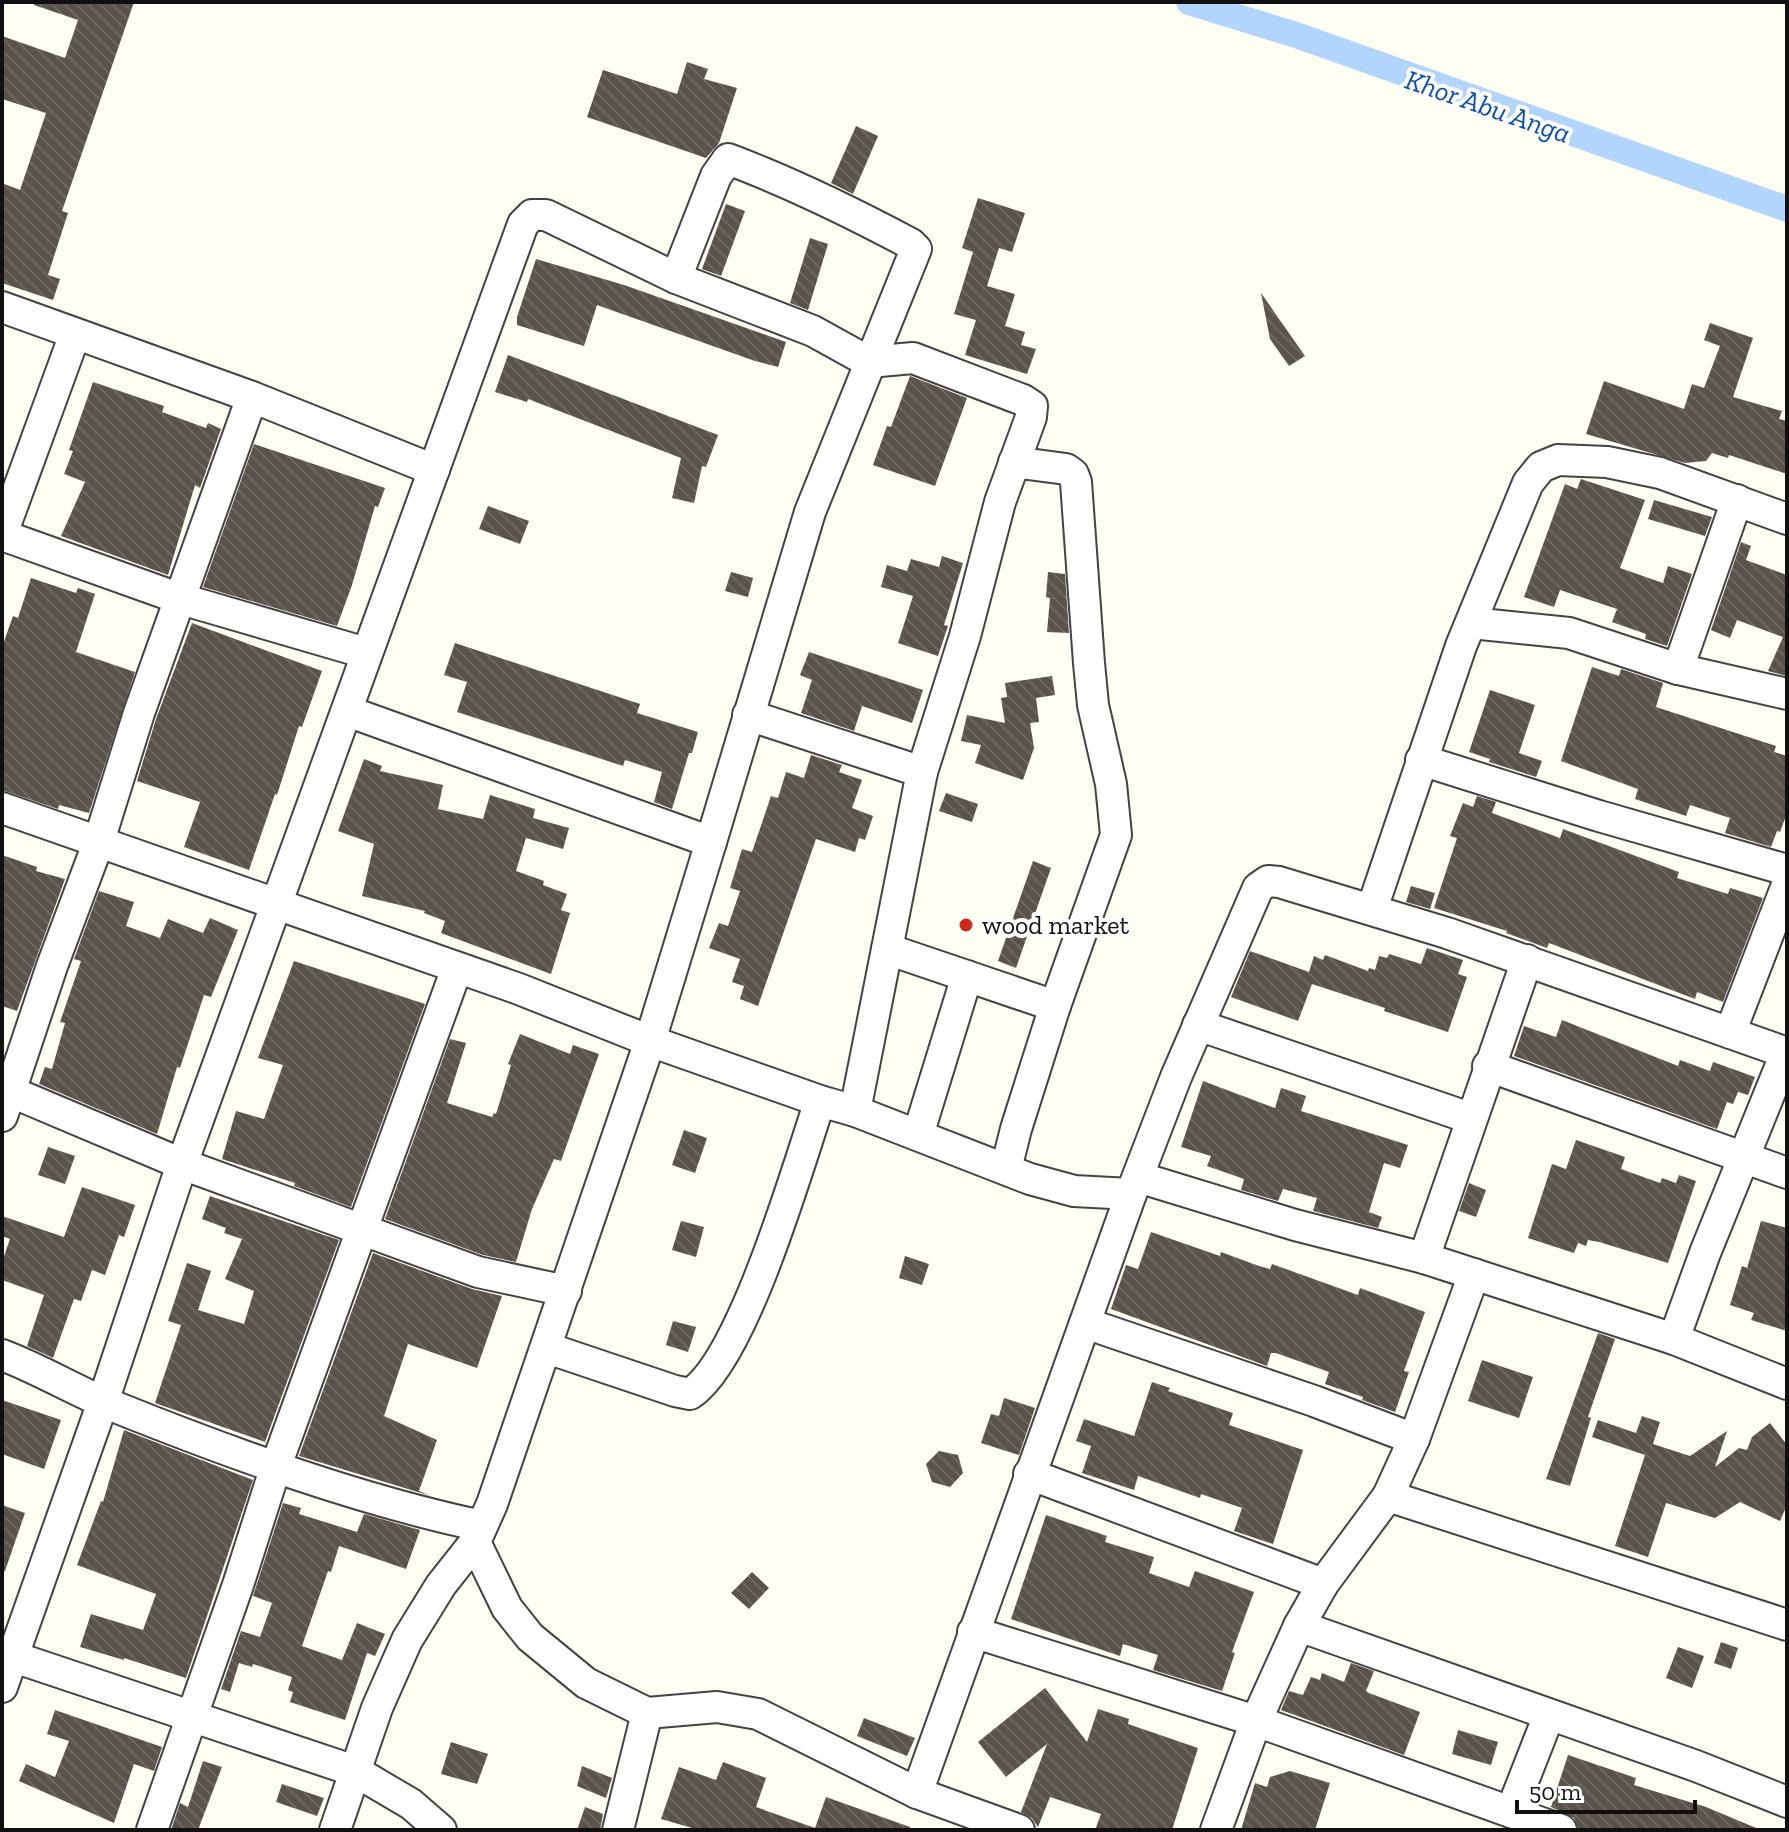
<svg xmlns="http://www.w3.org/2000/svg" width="1789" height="1832" font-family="'Zilla Slab',serif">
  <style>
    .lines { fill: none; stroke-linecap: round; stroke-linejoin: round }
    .canal { stroke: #b1d5fc; stroke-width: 26 }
    .building { fill: url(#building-back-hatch) }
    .minor-casing { stroke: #434343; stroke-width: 34 }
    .minor { stroke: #fff; stroke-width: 30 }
    .poi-dot { fill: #d02b18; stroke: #fff; stroke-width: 3 }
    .labels { text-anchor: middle; stroke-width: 8; stroke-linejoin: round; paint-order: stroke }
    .poi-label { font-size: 26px; fill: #101010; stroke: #fff; text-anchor: start }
    .water-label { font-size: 28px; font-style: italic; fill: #0a4eb0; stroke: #fff }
  </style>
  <defs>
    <pattern id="building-back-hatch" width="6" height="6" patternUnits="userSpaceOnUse" patternTransform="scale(2)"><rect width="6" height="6" fill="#5a534b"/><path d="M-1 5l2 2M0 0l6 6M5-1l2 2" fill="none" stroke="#6d6761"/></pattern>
  </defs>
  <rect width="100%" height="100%" fill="#fffef2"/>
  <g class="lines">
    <!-- canal -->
    <path class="canal" d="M1189,2l107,33 491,174"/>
  </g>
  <!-- building -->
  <g class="building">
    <path d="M35,2h99l-72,209 6,2 -20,62 12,4 -7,21 -51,-17v-100l18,7 26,-77 -44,-14v-63l63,22 13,-38 -44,-15z"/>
    <path d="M687,62l21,7 -4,10 33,9 -18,55 -13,15 -119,-41 16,-47 74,24z"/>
    <path d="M856,126l22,10 -25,58 -22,-11z"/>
    <path d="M978,198l47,15 -13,39 -13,-4 -12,38 28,8 -10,32 20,6 -4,13 15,4 -9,25 -62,-19 11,-35 -22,-6 19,-62 -11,-4z"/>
    <path d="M726,204l19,7 -24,65 -19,-7z"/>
    <path d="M810,238l18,6 -20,66 -18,-7z"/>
    <path d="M536,259l88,26 162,57 -8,25 -23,-6 -158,-56 -13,41 -67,-21v-8z"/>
    <path d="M1261,293l44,63 -16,10 -19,-27z"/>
    <path d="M1710,323l43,15 -20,59 49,14 -3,8 8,2v53l-58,-19 -1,3 -16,-5 -6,8 -21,2 -99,-29 18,-53 80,28 8,-25 12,4 16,-42 -16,-6z"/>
    <path d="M508,355l210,80 -12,32 -4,-1 -8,37 -22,-5 9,-40 -153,-59 -1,3 -32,-10z"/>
    <path d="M910,376l57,22 -32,88 -62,-21 14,-39 4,1z"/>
    <path d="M93,382l71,24 -2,6 44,16 2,-5 13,6 -21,59 -5,-3 -27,90 -107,-39 24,-54 -21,-8 9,-23 -4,-1z"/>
    <path d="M254,444l131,44 -7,19 -3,-1 -23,79 -15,41 -134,-39z"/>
    <path d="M1581,479l64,21 -25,68 43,15 5,-17 24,8 -25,72 -22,-7 1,-5 -34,-12 5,-13 -57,-19 -6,17 -30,-10 41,-113 12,5z"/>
    <path d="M1654,500l58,17 -7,19 -57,-17z"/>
    <path d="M488,506l41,15 -9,23 -41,-15z"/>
    <path d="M1741,542l10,4 -5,14 41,15v101l-19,-5 15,-34 -46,-17 -7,18 -19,-8z"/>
    <path d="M942,556l21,7 -19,62 4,1 -10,30 -40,-13 15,-47 -32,-9 6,-22 20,6 4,-12 28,8z"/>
    <path d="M731,572l22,6 -5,19 -23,-6z"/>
    <path d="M1048,572l17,2 4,59 -22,-1 3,-34 -4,-1z"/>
    <path d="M31,578l45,15 2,-5 17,6 -19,58 59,20 -46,141 -30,-8 -1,4 -56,-19v-143l11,-31 5,2z"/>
    <path d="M192,623l130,48 -20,56 -3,-1 -22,69 -2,-1 -26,76 -65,-23 16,-45 -63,-21 19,-62z"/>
    <path d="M455,643l185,61 -3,9 61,19 -6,21h-3l-17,56 -18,-7 8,-30 -37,-12 -2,6 -166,-54 10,-30 -23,-7z"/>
    <path d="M809,652l114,38 -11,33 -50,-17 -8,25 -53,-18 11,-33 -12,-5z"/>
    <path d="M1592,667l27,9 2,-7 42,14 -7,24 120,39 -2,6 13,4v57l-7,19 -3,-1 -6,16 -46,-14 5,-15 -40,-13 -4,11 -51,-17 3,-10 -77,-28z"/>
    <path d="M1052,676l3,19 -19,3 3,24 -9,1 4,25 -11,32 -48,-17 6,-18 -20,-4 6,-26 38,8 -4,-25 6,-1 -2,-14z"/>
    <path d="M1490,690l45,15 -16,48 23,8 -6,16 -47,-15 1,-3 -21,-7z"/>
    <path d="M811,755l31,10 -3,7 23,8 -10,28 21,8 -8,24 -6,-2 -4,14 -39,-13 -58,167 -18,-7 4,-13 -12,-4 8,-23 -31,-11 10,-25 9,3 12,-35 -10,-3 12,-39 10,3 19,-56 7,2 8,-26 18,6z"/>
    <path d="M364,759l18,7 -2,5 63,14 -5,24 45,10 7,-24 45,14 -2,9 36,10 -6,21 -37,-11 -10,33 28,10 -1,4 24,9 -6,16 9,3 -19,61 -110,-41 4,-12 -21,-8 1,-2 -63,-15 12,-52 -36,-13z"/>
    <path d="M946,793l32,11 -6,18 -33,-11z"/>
    <path d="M1477,796l19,6 -4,11 68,25 3,-9 116,43 -2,6 51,16 2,-6 33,10 -40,104 -26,-10 -2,7 -146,-56 -2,5 -41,-15 1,-2 -73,-23 23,-70 -7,-2 13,-33 10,4z"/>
    <path d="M2,855l35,12 -1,4 29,8 -48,132 -15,-5z"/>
    <path d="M1033,861l18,7 -35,100 -18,-7z"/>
    <path d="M1411,886l24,7 -5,16 -24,-7z"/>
    <path d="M99,891l35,11 -8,24 34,12 8,-19 35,14 7,-15 28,12 -27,67 -7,-2 -24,73 -3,-1 -20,67 -118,-50 6,-17 7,2 13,-46 -5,-1 21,-61 -7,-2z"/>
    <path d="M1427,948l36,12 -5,14 9,3 -19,55 -64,-21 1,-3 -73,-24 -14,37 -67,-24 19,-46 59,21 5,-16 9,4 2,-5 43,16 1,-3 6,2 4,-14 8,2 2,-4 32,10z"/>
    <path d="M294,961l131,43 -74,203 -57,-21 1,-3 -73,-24 14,-48 28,8 19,-54 -25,-7z"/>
    <path d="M1562,1020l116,46 2,-6 30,11 3,-9 42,15 -7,18 -10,-3 -5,12 -6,-2 -10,27 -203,-73 10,-30 32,11z"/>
    <path d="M520,1034l50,20 3,-9 26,9 -38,107 -7,-2 -22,50 -16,53 -33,-7 -98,-36 65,-180 16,4 -19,60 45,14 2,-4 2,1 15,-49 -3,-1z"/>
    <path d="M1203,1081l72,27 6,-20 25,8 -5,15 107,34 -8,23 -16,-5 -15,49 13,5 -4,11 -65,-17 4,-13 -34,-9 -5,12 -37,-11 3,-11 -37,-13 4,-10 -30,-9z"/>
    <path d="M684,1130l23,8 -12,35 -23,-8z"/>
    <path d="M1576,1140l49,17 -4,12 39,14 2,-5 14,5 3,-8 17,6 -28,82 -69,-21 -11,-2 -2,6 -8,-3 -4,10 -46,-15 24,-74 14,5z"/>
    <path d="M48,1147l27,9 -10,28 -27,-9z"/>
    <path d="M1469,1183l17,7 -10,27 -17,-6z"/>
    <path d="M82,1187l53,18 -11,32 -5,-2 -14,40 -13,-5 -11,31 -7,-2 -21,59 -26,-12 17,-51 -42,-15v-18l8,-23 -8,-3v-20l62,21z"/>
    <path d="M210,1196l129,44 -74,202 -110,-39 26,-78 -13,-4 19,-58 24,8 -13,39 46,14 10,-33 -29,-12 17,-40 -18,-6 2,-5 -24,-9z"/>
    <path d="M681,1221l23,6 -8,30 -24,-7z"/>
    <path d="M1761,1221l26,7v103l-36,-11 3,-7 -24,-8 12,-39 5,2z"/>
    <path d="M1151,1232l69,24 1,-4 38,14 11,3 2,-5 86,31 2,-7 65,24 -21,59 5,1 -14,40 -33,-12 1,-3 -38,-13 4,-12 -53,-19h-5l-4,13 -156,-57 15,-44 12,4z"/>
    <path d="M373,1253l99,36 30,7 -25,72 -69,-24 -24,72 53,24 -18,51 12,5 -132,-40z"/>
    <path d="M905,1256l24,8 -7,21 -23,-7z"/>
    <path d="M673,1321l23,6 -8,25 -22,-7z"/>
    <path d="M1598,1333l17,6 -27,78 3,1 -21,68 -24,-7z"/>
    <path d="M1482,1360l51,17 -14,41 -51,-17z"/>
    <path d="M1152,1382l18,6 -2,3 65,22 -4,12 74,25 -30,94 -39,-13 8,-23 -41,-14 -1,4 -62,-22 -4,14 -52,-17 9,-27 -15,-5 8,-22 50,17z"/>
    <path d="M1004,1398l31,10 -16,47 -38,-12 10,-29 8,2z"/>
    <path d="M2,1400l59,20 -17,49 -42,-15z"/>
    <path d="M1642,1416l18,6 -7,22 37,12 37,-25 -12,36 24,-19 8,2 5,-13 18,-14 17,22v60l-7,16 -40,-19 -25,16 -49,-15 -18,54 -33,-11 30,-91 -53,-18 6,-17 38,13z"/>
    <path d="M124,1430l129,50 -67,198 -62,-20v2l-44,-13 11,-33 52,16 13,-36 -79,-29 24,-64 2,1z"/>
    <path d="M939,1451l19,4 5,18 -13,14 -18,-5 -6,-18z"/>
    <path d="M283,1503l18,5 -2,6 58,18 7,-18 56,16 -14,39 -67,-23 -8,26 -3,-1 -26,75 40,14 15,-37 28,11 -10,22 -8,-3 -22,67 -55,-18 3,-10 -5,-2 4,-13 -39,-13 -1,3 -13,-4 -9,29 -9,-3 20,-58 19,6 12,-34 -19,-7z"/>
    <path d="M2,1505l23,8 -20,58h-3z"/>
    <path d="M1046,1515l61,21 -2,6 49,15 -5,16 40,14 6,-16 59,21 -22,60 3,1 -13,38 -69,-21 5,-15 -35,-11 -3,12 -109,-37z"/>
    <path d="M752,1572l17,16 -20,21 -18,-16z"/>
    <path d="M1721,1642l17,6 -7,21 -17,-6z"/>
    <path d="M1678,1647l26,9 -12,32 -26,-10z"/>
    <path d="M1351,1663l23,8 -8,20 3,2 51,19 -16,43 -123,-45 8,-19 14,4 8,-18 9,3 2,-7 22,9z"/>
    <path d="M1045,1688l42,54 11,-33 31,10 -1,5 70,24 -26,82h-77l6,-16 -51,-17 -12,30 -6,-9 -11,-6 26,-68 -41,33 -28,-35z"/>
    <path d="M55,1710l107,37 -8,24 -20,-7 -20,59 -95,-42 7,-17 29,13 14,-36 -22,-7z"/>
    <path d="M864,1718l51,20 -8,18 -50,-20z"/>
    <path d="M1458,1730l40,12 -7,23 -39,-11z"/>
    <path d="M451,1742l37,12 -11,30 -36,-10z"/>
    <path d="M1568,1755l68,23 -2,7 72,22 55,23h-182l-5,-12 -23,-11z"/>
    <path d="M203,1761l19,6 -24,63h-27l9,-27 8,4z"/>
    <path d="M723,1762l43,16 -10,29 59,21 11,-31 84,30v3h-211l-38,-11 18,-52 37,13z"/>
    <path d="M582,1766l30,12 -6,20 -29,-12z"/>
    <path d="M1290,1771l40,12 -15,47h-74l14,-47 12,4 3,-10z"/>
    <path d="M282,1784l42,14 -7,18 -41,-14z"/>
    <path d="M585,1807l18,7 -3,16h-23z"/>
  </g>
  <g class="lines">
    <!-- minor casing -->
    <g class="minor-casing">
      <g id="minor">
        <path d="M676,278l40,-102 12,-17c64,24 123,53 183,85l5,5 -106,263 -99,330"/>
        <path d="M2,307l250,90 182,73"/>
        <path d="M2,534l73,-200"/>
        <path d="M2,535l179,64 185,54"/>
        <path d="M1471,623l98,10 109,36 109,25"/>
        <path d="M1678,669l59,-169"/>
        <path d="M347,711l364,131 -61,199 170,60 35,10 175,68 44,12 57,3"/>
        <path d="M748,715l174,57"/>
        <path d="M1421,760l178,56 188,54"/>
        <path d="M2,808l517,181 131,52 -158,463 -17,38 -34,43 -34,55 -30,68 -42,122"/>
        <path d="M1372,909l89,-263 67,-163 13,-16 17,-7 49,2 53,11 127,46"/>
        <path d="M887,949l168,57"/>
        <path d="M1198,1025l272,93"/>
        <path d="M1730,1033l57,-148"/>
        <path d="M1488,1066l299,107"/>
        <path d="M2,1088l180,76 296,108 88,19"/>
        <path d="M2,1116l50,-150 47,-125 40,-128 113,-316"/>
        <path d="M918,1135l49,-159"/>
        <path d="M1006,1169l10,-40 39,-123 61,-171 -5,-51 -18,-79 -4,-42 -13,-181 -3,-8 -7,-5 -52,-7"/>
        <path d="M1138,1177l157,48 129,33 250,81 113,45"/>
        <path d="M1424,1258l103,-298"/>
        <path d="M1085,1323l229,78 100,38"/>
        <path d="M1674,1339l31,-86 81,-200"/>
        <path d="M547,1348l128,43 15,3c53,-34 108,-228 130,-293"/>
        <path d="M2,1355c38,14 73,36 111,51 117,47 246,94 369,120"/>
        <path d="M1029,1474l294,110"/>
        <path d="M1388,1496l399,129"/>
        <path d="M475,1542l32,66 23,29 56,46 61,30 70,-6 41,7 159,79 102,37"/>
        <path d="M1299,1626l397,140 91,36"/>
        <path d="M973,1632l283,89 305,109"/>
        <path d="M2,1653l353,118 56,33 30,26"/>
        <path d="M2,1687l101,-285 79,-238 341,-940 9,-9h14l130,63 137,53 56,31 44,-4 110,42 9,6 -1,11 -31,85 -35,134 -43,136 -67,339"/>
        <path d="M917,1793l214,-599 45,-117 82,-189 10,-7 11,1 168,51 340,120"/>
        <path d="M1511,1812l38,-97"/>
        <path d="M152,1830l86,-245 38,-119 181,-498"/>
        <path d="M618,1830l29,-117"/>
        <path d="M1216,1830l40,-109 43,-95 24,-42 65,-88 26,-57 60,-165"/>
      </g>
    </g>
    <!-- minor -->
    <use href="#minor" class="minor"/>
  </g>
  <!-- markers -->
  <circle class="poi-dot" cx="966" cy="925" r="8"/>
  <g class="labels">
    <!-- poi labels -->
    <g class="poi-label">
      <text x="982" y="934">wood market</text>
    </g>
    <!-- water labels -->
    <g class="water-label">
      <text transform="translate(1488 106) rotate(19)" y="10">Khor Abu Anga</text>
    </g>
  </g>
  <!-- border -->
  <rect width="1789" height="1832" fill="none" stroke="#101010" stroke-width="8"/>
  <!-- scale -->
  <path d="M1517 1800v12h178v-12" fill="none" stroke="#101010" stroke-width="4"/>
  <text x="1529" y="1800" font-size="24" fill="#101010" stroke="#ffffff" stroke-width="6" paint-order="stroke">50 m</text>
</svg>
